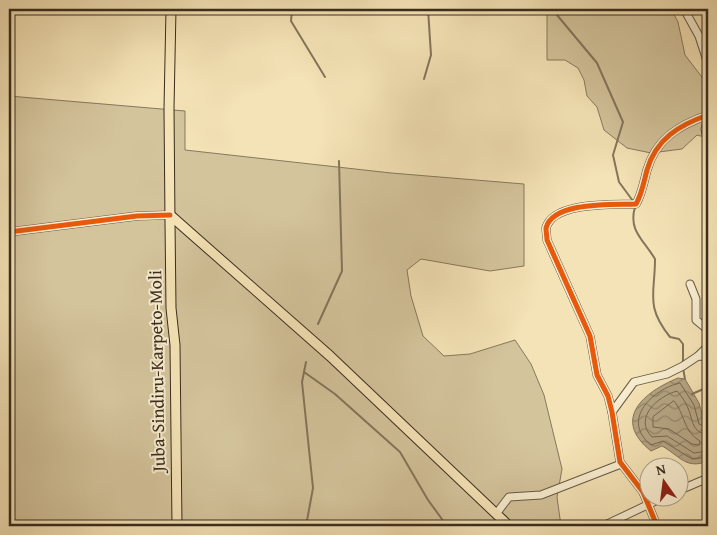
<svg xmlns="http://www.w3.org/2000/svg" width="717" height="535" font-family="'Gentium Book Plus',serif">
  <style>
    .grass { fill: #d4c49c; stroke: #87785e }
    .water { fill: url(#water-waves); stroke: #84755b }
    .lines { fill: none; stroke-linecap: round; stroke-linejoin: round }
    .shore { stroke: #786851; stroke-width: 1 }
    .stream { stroke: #84755b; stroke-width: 2 }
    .minor-casing { stroke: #685a45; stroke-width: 9 }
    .major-casing { stroke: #3a2c1f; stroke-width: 11 }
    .minor { stroke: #f8edd0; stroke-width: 7 }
    .major { stroke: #f4e3b6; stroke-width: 9 }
    .cycleway-casing { stroke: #f8edd0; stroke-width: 8 }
    .cycleway { stroke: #e8590c; stroke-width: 5 }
    .labels { text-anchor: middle; stroke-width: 4; stroke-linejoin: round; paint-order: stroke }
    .street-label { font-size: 18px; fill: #3a2c1f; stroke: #f8edd0 }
  </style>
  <defs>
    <pattern id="water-waves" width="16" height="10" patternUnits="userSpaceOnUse" patternTransform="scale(1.25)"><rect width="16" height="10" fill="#b5a583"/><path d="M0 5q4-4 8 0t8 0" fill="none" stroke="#94876b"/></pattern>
  </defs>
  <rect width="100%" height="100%" fill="#f4e3b6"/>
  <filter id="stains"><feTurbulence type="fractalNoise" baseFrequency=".004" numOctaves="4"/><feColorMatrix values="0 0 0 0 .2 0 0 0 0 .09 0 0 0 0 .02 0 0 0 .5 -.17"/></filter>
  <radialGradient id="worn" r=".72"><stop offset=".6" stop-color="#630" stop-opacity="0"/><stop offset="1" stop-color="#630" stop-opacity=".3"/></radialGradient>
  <!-- grass -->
  <g class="grass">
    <path d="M547,9h124l7,13 7,33 23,30v53l-11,-3 -15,14 -31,4 -24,-5 -23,-18 -7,-23 -10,-11 -3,-16 -6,-12 -13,-8h-18z"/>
    <path d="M9,96l176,15v39l206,23 133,11v82l-34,5 -69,-12 -14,11 4,26 12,40 21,20 26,-2 45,-14 16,24 13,31 18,74 -5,28 4,29h-552z"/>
  </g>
  <!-- water -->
  <path class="water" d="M678,378l7,1 14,24 5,18 4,4v36c-22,9 -28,-5 -46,-15l-11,5c-40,-32 -7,-59 27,-73z"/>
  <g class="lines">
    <!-- shore -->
    <g class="shore">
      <path d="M674,401c11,13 9,30 26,40l-1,4 -7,-1 -23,-15 -16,-2v-10z"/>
      <path d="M708,428l-9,-4 -5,-19 -14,-22c-27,6 -60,37 -29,62l12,-4 29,18 16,-2"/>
      <path d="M708,434c-16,0 -15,-14 -20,-26 -2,-5 -7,-13 -11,-17 -19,5 -44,27 -25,46l15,-1 27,17 14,-2"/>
    </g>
    <!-- stream -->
    <g class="stream">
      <path d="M292,9l-1,12 34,56"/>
      <path d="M557,9v6l40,48 26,59 -10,33 6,27 14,19"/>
      <path d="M424,79l7,-24 -3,-46"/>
      <path d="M635,207c-7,24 9,33 20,52 0,35 -10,47 15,78l9,2 4,5v20"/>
      <path d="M318,324l24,-53 -3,-110"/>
      <path d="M683,368l2,11"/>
      <path d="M304,372l31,22 65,58 28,48 19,26"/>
      <path d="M692,394l16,-7"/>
      <path d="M306,526l7,-38 -11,-106 4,-20"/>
    </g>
    <!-- minor casing -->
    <g class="minor-casing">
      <g id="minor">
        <path d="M684,9l15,27 9,28"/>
        <path d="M708,118l-3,11 3,15"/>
        <path d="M9,232l128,-16 33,-1"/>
        <path d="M690,284l6,15v21l12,10"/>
        <path d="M698,356l10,-10"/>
        <path d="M612,412l22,-30 33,-8 16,-8 15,-10 10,1"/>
        <path d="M680,490l28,-12"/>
        <path d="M496,514l13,-17 32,-2 80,-31"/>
        <path d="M603,526l59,-28"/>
        <path d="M657,526l-14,-34 -23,-30 -8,-50 -4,-16 -11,-21 -7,-39 -43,-96c0,-3 -1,-8 -1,-12 7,-27 68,-23 90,-24 6,-10 8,-23 11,-34 9,-31 32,-45 61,-55"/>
      </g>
    </g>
    <!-- major casing -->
    <g class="major-casing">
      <g id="major">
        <path d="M171,9l-2,99 1,114 1,86 4,37 2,181"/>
        <path d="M170,215l160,141 179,170"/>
      </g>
    </g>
    <!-- minor -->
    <use href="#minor" class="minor"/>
    <!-- major -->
    <use href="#major" class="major"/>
    <!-- cycleway casing -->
    <g class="cycleway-casing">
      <g id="cycleway">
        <path d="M9,232l128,-16 33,-1"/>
        <path d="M657,526l-14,-34 -23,-30 -8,-50 -4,-16 -11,-21 -7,-39 -43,-96c0,-3 -1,-8 -1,-12 7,-27 68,-23 90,-24 6,-10 8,-23 11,-34 9,-31 32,-45 61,-55"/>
      </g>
    </g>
    <!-- cycleway -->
    <use href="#cycleway" class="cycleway"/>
  </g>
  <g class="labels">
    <!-- street labels -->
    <g class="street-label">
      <text transform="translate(157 371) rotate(-91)" y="6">Juba-Sindiru-Karpeto-Moli</text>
    </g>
  </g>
  <!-- margin -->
  <rect width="717" height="535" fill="none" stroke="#f4e3b6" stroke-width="30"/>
  <rect x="10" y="10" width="697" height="515" fill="none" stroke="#3a2c1f" stroke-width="2.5"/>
  <rect x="15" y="15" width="687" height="505" fill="none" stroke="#3a2c1f"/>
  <!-- north arrow -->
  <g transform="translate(664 482) rotate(346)"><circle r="24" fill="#f8edd0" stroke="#aca089"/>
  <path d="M0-4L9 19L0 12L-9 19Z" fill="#8f2418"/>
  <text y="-8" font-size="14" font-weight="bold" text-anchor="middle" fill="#3a2c1f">N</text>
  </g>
  <rect width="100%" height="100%" filter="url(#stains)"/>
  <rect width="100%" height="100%" fill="url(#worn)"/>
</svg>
